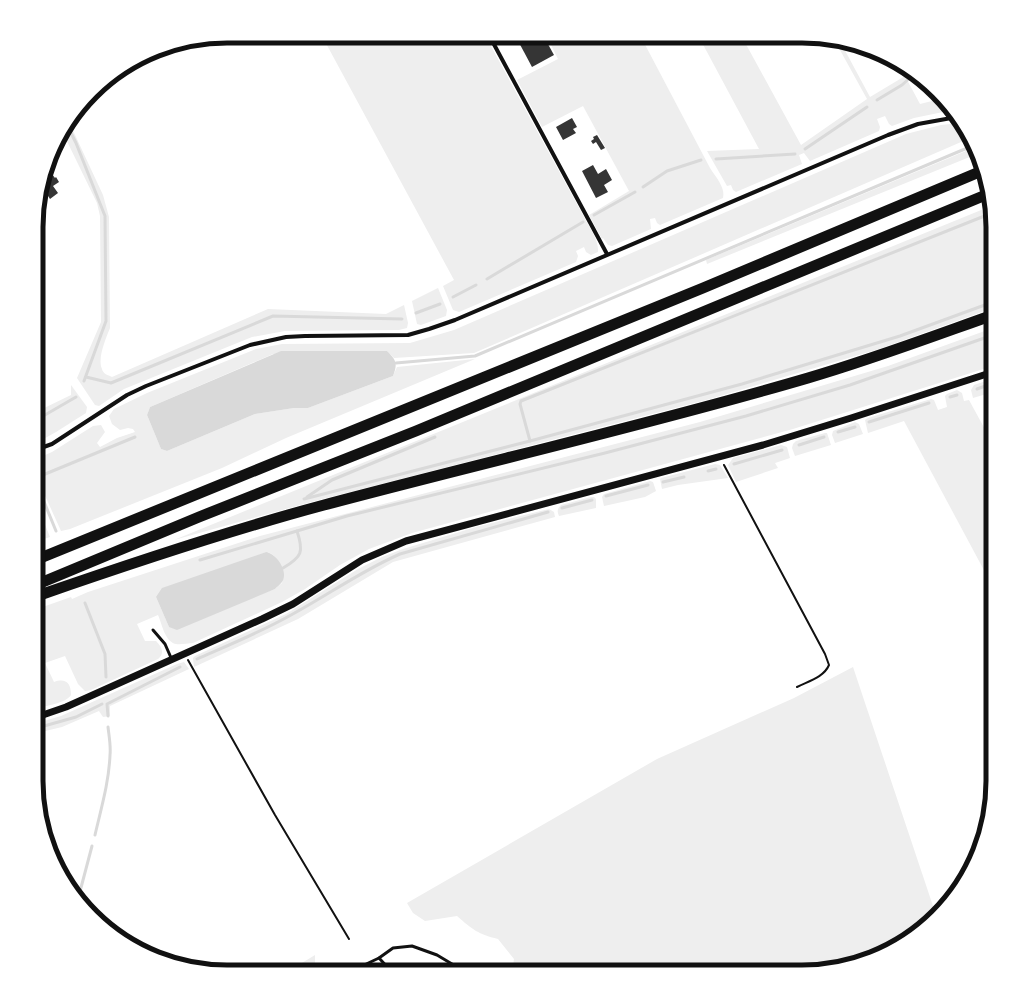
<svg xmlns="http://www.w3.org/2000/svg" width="1029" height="1008" font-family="'Archivo Narrow',sans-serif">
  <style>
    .green { fill: #eee; fill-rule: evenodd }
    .water { fill: #d9d9d9 }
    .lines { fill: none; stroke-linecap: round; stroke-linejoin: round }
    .stream { stroke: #d9d9d9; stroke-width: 3 }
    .building { fill: #353535 }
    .path { stroke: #111; stroke-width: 2 }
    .service { stroke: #111; stroke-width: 3 }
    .minor { stroke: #111; stroke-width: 4 }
    .tertiary { stroke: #111; stroke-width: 7 }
    .motorway { stroke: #111; stroke-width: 11 }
    .rim { fill: none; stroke: #111; stroke-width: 5 }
  </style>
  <rect width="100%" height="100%" fill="#fff"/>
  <!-- green -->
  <g class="green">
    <path d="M322,36l164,1 98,180c5,10 15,23 14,35l-7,3 -5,-3 -2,-5 -8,4 2,5 -2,6 -117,50 -6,-2 -10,-24 11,-6z"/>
    <path d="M547,37h94l69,131c5,8 16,20 13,30l-63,27 -3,-2 -2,-5 -5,1 1,10 -39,17 -4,-1 -5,-7 -1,1 -13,-24 40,-24 -46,-85 -41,21 -25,-47 41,-21z"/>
    <path d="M699,37h43l59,108 66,-46 -32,-58 6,2 29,54 35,-21 15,28 20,-5 12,10 -4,2 -34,7 -22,8 -3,-2 -4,-8 -8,3 3,8 -1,4 -69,30 -6,-8 -5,2 3,9 -66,28 -3,-2 -2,-5 -4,1 -20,-35 52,-2z"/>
    <path d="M69,122l34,73 6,22 1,111c-4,10 -13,31 -8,41 1,5 6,6 10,8l156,-68 118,5 18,-9 4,18 -1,5 -8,2 -114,1 -33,6 -128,52 -25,17 -4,-1 -18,-27 24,-56 -1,-106 -3,-13 -35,-72z"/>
    <path d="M960,123l8,16 -494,214 -80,5 -7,-7 -114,3 -123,53 -3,8 14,34 6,2 88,-37 39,-6h14l85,-32 4,-9 78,-8 -189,79 -64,30 -152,61 -9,2 -23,-51v-22l14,-6 41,-26 8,-1 4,7 -8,11 3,4 17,-9 18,-6 -2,-3 -5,-1 -8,2 -8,-6 -3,-8 5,-7 33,-16 109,-44 26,-5 128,-1 44,-13 452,-196 35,-9z"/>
    <path d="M973,148l4,6 -270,110 -1,-4z"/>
    <path d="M991,206l2,9v93l-114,41 -169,50 -395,102 -141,39z"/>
    <path d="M438,288l9,22 -1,6 -25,9 -4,-1 -5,-23z"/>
    <path d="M993,328v38l-200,63 -381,104 -43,16 -29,16 -35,24 -23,13 -89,41c-5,0 -12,2 -17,1 -11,-2 -14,-20 -18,-29l-21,9 8,17h11c6,6 9,12 2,18l-67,31 -6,1 -7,-7 -13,-28 -20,7 9,19c11,-4 17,0 17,13 -5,8 -25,11 -34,13v-99l34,-12 1,2 16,-7 172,-56 440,-114 188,-56zM266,552c11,1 14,15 18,24l-2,7 -7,6 -106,38 -13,-30z"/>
    <path d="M989,380l4,2v10l-20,6 -2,-8 3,-5z"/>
    <path d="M71,385l16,22 -1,6 -30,19 -18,10v-31l33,-16z"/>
    <path d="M957,390l5,3 2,8 5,-1 24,44v143l-89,-166 -36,12 -3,-13 3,-2 63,-19 3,1 4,10 9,-3 -2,-11 2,-2z"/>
    <path d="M855,422l4,2 4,10 -28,9 -3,-8 1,-4z"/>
    <path d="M825,433h2l4,12 -36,11 -3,-8 1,-4 3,-3z"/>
    <path d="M781,445l6,2 3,11 -15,5 3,5 -42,14 -8,-17 5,-7z"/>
    <path d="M715,464l5,1 8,13 -50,7 -16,4 -2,-10 1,-1z"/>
    <path d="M650,481l3,1 3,9 -11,6 -41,9 -2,-9 2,-3z"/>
    <path d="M591,497h3l2,2v9l-37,8c-2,-5 -2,-7 2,-11z"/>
    <path d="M38,507l12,30 -12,4z"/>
    <path d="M549,509l5,3 1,5 -162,45 -95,57 -104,48 -1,-9 2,-2 91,-42 72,-45 24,-12 21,-8 73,-22z"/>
    <path d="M184,662l5,7 -79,37v10l-7,1 -4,-6 -37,16 -25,6v-10l24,-7 116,-52z"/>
    <path d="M853,667l82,245 -17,20 -55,30 -49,10h-302l2,-13 -16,-20c-20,-5 -25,-9 -41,-23l-32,5 -12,-8 -6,-10 250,-144 137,-61z"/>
    <path d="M315,955v17h-28z"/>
  </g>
  <!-- water -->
  <g class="water">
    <path d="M281,351h106c9,9 11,12 6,25l-85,32h-14l-39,6 -88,37 -6,-2 -14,-34 3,-8z"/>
    <path d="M266,552c9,1 19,15 18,24 0,6 -5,9 -9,13l-98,41 -8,-3 -13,-30 6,-9z"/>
  </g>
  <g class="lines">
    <!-- stream -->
    <g class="stream">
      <path d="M877,100l25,-15 11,-10"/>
      <path d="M67,125l9,18 29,73 1,105 -22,60"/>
      <path d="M805,149l62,-42"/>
      <path d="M716,159l79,-5"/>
      <path d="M643,187l24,-16 34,-11"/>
      <path d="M594,215l41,-23"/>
      <path d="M487,279l96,-57"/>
      <path d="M453,297l23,-12"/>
      <path d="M416,313l24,-9"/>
      <path d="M396,363l79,-7 497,-210"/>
      <path d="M86,377l25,6 162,-67 129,3"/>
      <path d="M977,389l11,-4"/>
      <path d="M950,397l7,-2"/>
      <path d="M38,419l38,-22"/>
      <path d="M869,422l60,-19"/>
      <path d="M838,432l17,-5"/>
      <path d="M530,441l-10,-37 1,-3 471,-188"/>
      <path d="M799,445l25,-8"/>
      <path d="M734,464l48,-14"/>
      <path d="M708,471l8,-2"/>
      <path d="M38,477l97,-40"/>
      <path d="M663,482l21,-5"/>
      <path d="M38,487l18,44"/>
      <path d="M606,496l42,-11"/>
      <path d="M307,497l25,-17 103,-43"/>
      <path d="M304,499l226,-58 212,-57 158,-48 93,-34"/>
      <path d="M562,508l30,-8"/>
      <path d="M200,560l147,-44 258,-63 141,-37 104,-31 143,-50"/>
      <path d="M283,568c19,-11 21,-16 14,-37"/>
      <path d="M85,603l20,51 1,23"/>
      <path d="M197,659c32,-14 64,-27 94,-44 37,-20 70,-44 109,-61l148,-42"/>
      <path d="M108,716l-1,-12 73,-37"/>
      <path d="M37,728l39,-11 26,-13"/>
      <path d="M95,835c6,-26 14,-53 15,-80 1,-9 -1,-19 -2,-28"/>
      <path d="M78,899l14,-53"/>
    </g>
  </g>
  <!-- building -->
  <g class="building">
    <path d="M516,37h28l10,18 -22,12z"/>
    <path d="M572,118l5,9 -4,2 3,4 -13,7 -7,-13z"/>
    <path d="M597,135l8,13 -4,2 -5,-8 -3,2 -2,-3 3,-2 -1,-2z"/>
    <path d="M593,165l5,9 8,-5 6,11 -8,5 4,7 -12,6 -14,-27z"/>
    <path d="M46,174l2,3 4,-3 3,4 1,-1 3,5 -6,4 5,7 -8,6 -5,-8 -3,2 -2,-3z"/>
  </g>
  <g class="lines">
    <!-- path -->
    <g class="path">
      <path d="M724,465l101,189 4,11c-5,12 -20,16 -32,22"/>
      <path d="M188,660l87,155 74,124"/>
    </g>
    <!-- service -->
    <g class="service">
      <path d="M153,630l12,14 7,16"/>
      <path d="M379,958l13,14"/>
      <path d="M345,972l17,-6 17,-8 14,-10 19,-2 25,9 15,9 3,8"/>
    </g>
    <!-- minor -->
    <g class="minor">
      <path d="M490,37l117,217"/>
      <path d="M38,449l14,-5 75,-49 19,-9 104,-41 36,-8 19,-1 103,-1 21,-6 26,-9 433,-185 30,-11 39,-7"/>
    </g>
    <!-- tertiary -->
    <path class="tertiary" d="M37,717l29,-10 196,-88 31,-15 69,-44 44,-19 357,-96 88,-27 142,-46"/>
    <!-- motorway -->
    <g class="motorway">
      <path d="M38,559l665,-271 281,-118"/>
      <path d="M38,584l161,-67 217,-86 572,-237"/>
      <path d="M37,596c95,-33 190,-65 287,-91 161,-43 324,-80 484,-127 62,-18 123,-41 185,-63"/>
    </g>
  </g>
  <!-- crop -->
  <path d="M0 0H1029V1008H0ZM227 43H802A184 184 0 0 1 986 227V781A184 184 0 0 1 802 965H227A184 184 0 0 1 43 781V227A184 184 0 0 1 227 43Z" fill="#fff" fill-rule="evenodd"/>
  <path class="rim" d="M227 43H802A184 184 0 0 1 986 227V781A184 184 0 0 1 802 965H227A184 184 0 0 1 43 781V227A184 184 0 0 1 227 43Z"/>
</svg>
